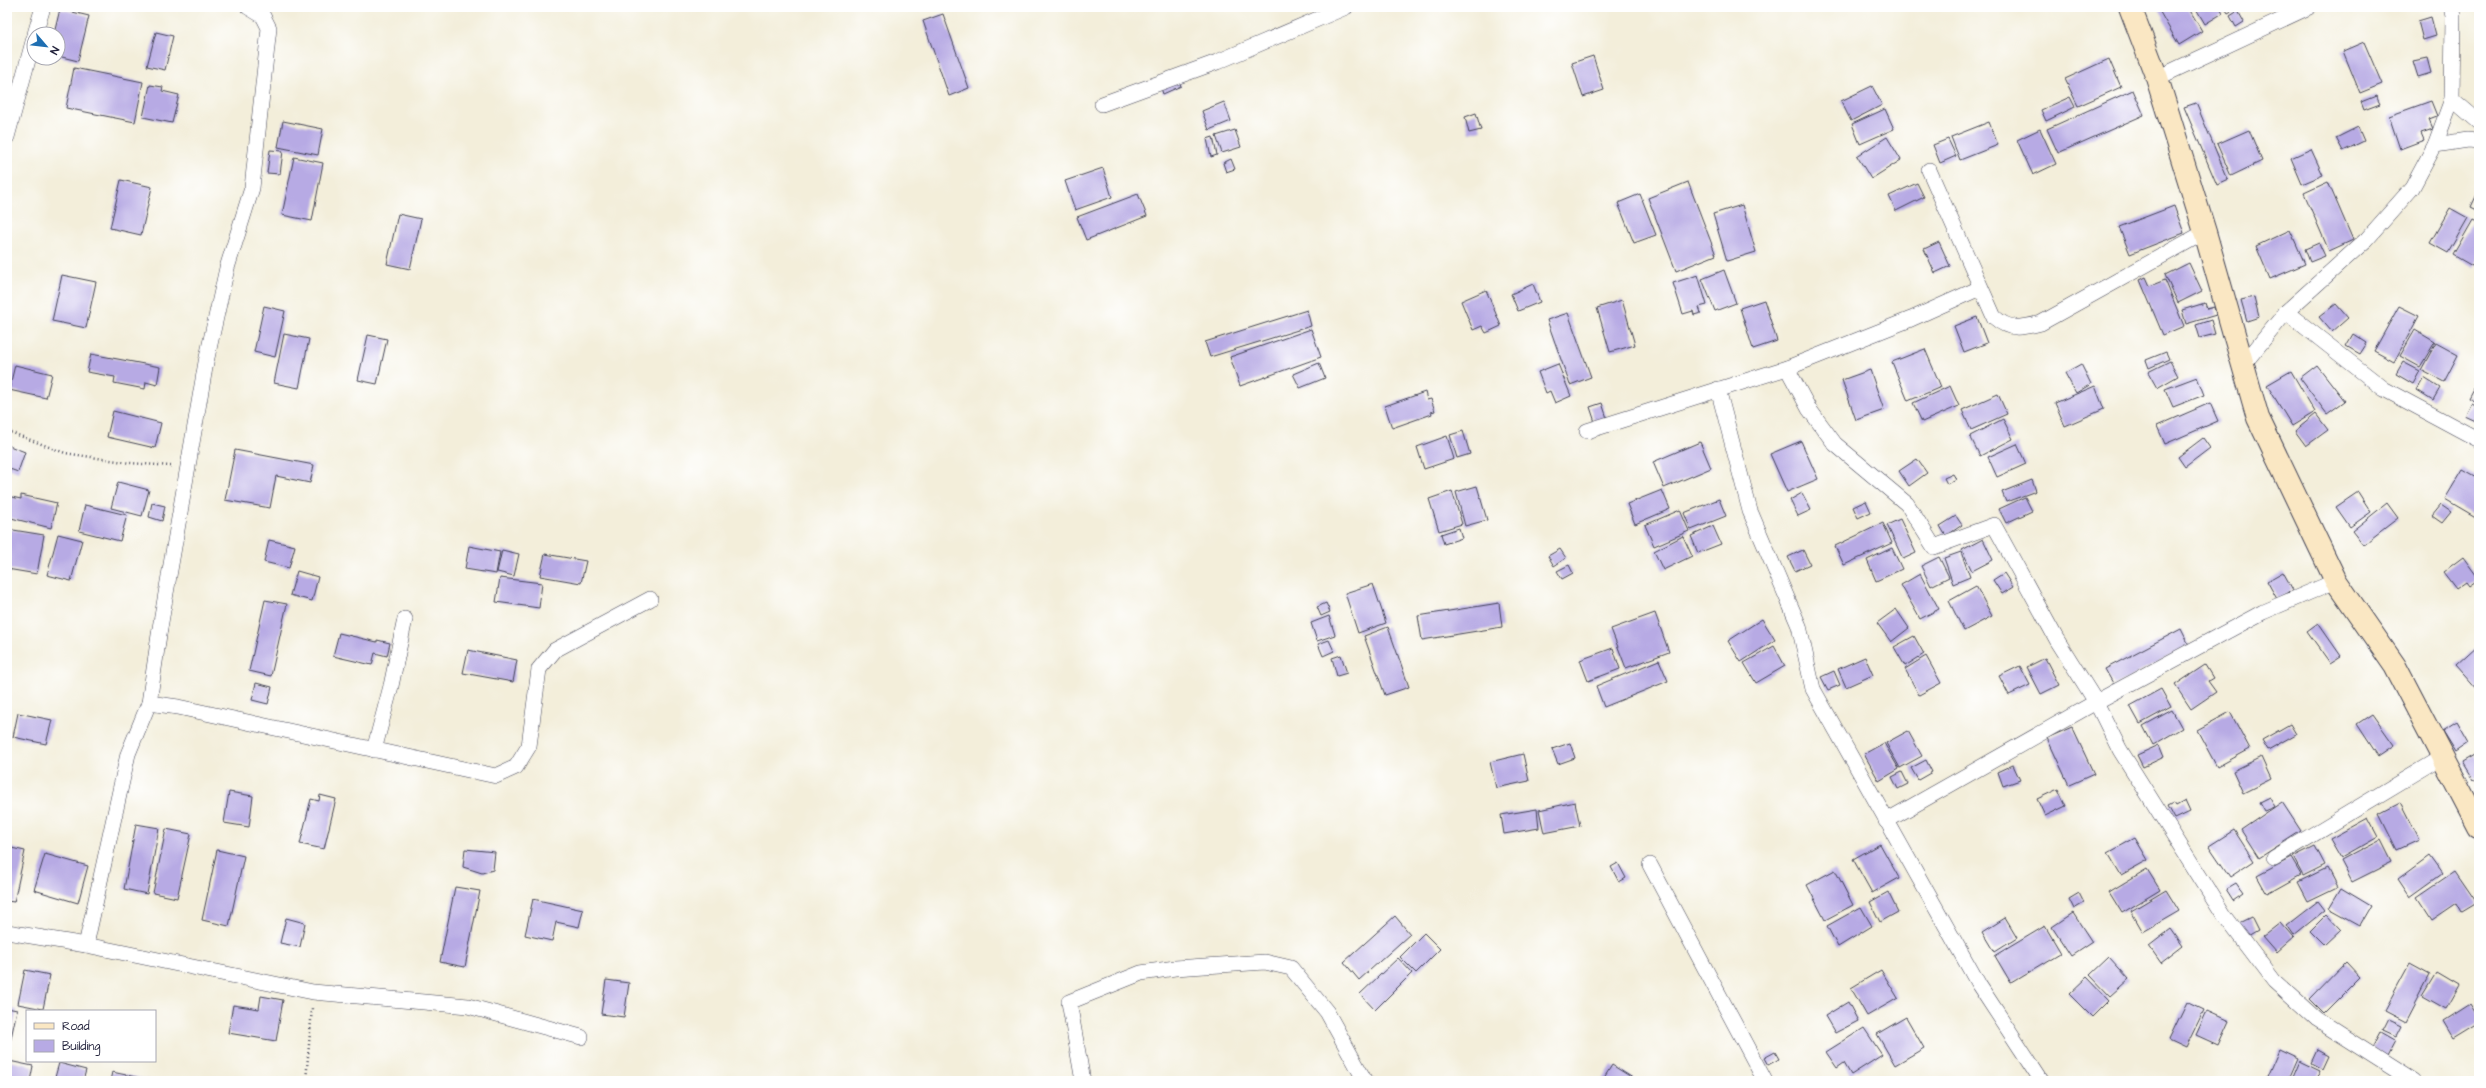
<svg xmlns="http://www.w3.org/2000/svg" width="2486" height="1088" font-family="'Architects Daughter',sans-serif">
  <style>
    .building { fill: #b7aae4 }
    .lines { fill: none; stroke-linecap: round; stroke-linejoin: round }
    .street-casing { stroke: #414153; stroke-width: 16 }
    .secondary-casing { stroke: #414153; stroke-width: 24 }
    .path { stroke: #414153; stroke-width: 2.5; stroke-dasharray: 1 3; stroke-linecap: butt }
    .street { stroke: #fff; stroke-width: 15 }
    .secondary { stroke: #fae7c3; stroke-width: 22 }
  </style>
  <rect width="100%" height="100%" fill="#fff"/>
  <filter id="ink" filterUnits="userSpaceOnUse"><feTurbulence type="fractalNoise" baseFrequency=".025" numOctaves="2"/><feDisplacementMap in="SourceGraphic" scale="8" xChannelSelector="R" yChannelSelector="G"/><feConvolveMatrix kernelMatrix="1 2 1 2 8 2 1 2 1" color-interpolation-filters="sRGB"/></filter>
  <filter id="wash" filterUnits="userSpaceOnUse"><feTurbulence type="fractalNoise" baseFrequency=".012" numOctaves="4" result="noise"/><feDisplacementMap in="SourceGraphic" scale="16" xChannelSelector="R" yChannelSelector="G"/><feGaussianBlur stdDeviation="0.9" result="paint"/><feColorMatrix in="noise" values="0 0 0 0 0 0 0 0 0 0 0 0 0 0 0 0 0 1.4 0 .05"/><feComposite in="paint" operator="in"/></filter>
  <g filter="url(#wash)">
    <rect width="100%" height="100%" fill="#f3eeda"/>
    <g id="blocks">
      <!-- building -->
      <g class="building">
        <path d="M2157,7h31l14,24 -23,14z"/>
        <path d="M2195,7h25l3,6 -18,11z"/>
        <path d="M2224,7h15l-11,6z"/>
        <path d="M60,9l29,7 -11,45 -20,-5v-22h-4z"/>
        <path d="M2238,11l6,11 -8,5 -6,-11z"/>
        <path d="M943,14l26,74 -20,8 -26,-75z"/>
        <path d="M2431,17l5,19 -13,4 -5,-19z"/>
        <path d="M156,32l17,4 -8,34 -18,-4z"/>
        <path d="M2364,42l18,42 -22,9 -17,-42z"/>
        <path d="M1593,56l11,34 -21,7 -11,-34z"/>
        <path d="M2427,58l4,15 -13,4 -5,-16z"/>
        <path d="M2109,59l12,28 -43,19 -13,-27z"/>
        <path d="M74,68l69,14 -8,40 -69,-14z"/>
        <path d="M1178,78l3,8 -18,8 -3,-9z"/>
        <path d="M150,85l13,2 -1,4 17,4 -7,28 -29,-6z"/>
        <path d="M1872,86l10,19 -31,16 -10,-20z"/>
        <path d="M2133,90l11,25 -86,38 -11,-24z"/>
        <path d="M2376,96l4,8 -16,6 -3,-8z"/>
        <path d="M2070,97l5,10 -29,14 -5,-11z"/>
        <path d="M2431,101l6,15 -8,3 4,10 -12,4 3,7 -24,9 -11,-33z"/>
        <path d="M1224,102l7,19 -22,9 -7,-19z"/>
        <path d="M2196,103l32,77 -11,5 -33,-78z"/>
        <path d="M1885,109l9,20 -34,15 -8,-20z"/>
        <path d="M1476,113l5,17 -12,3 -4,-16z"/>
        <path d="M283,121l40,8 -5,26 -40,-8z"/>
        <path d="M1989,122l9,23 -38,15 -9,-23z"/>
        <path d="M2358,127l6,14 -21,10 -7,-13z"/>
        <path d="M2040,129l16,35 -23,11 -16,-35z"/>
        <path d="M1235,130l6,17 -19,6 -6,-17z"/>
        <path d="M2249,130l13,31 -31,15 -14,-32z"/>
        <path d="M1213,137l4,18 -6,2 -4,-18z"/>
        <path d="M1887,137l14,23 -30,19 -14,-23z"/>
        <path d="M1948,139l8,17 -16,7 -7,-18z"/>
        <path d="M2311,149l12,26 -21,9 -11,-26z"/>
        <path d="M270,150l13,1 -3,23 -13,-1z"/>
        <path d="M294,157l29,6 -11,58 -30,-6z"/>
        <path d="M1231,159l4,10 -9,3 -3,-9z"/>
        <path d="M1103,168l9,29 -37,13 -10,-29z"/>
        <path d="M121,180l31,7 -11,48 -31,-7z"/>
        <path d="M1688,182l28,73 -40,16 -28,-73z"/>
        <path d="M2328,182l25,58 -24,11 -25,-58z"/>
        <path d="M1917,183l7,14 -28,14 -7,-15z"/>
        <path d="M2479,190v21l-8,-4z"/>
        <path d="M1138,194l9,22 -61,24 -9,-23z"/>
        <path d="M1640,194l16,41 -22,8 -16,-40z"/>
        <path d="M1742,205l14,47 -29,9 -14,-47z"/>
        <path d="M2174,206l10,27 -54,21 -11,-27z"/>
        <path d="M2450,208l18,10 -20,35 -18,-10z"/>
        <path d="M398,214l23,5 -11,50 -23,-5z"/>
        <path d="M2473,220l6,3v35l-5,9 -21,-12z"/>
        <path d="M2290,230l15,34 -35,15 -14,-33z"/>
        <path d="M1939,242l11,24 -15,7 -11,-24z"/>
        <path d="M2319,243l6,13 -15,6 -5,-13z"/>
        <path d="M2189,263l13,28 -24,12 -13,-28z"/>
        <path d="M1724,270l12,33 -21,8 -13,-32z"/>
        <path d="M62,275l34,7 -10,46 -34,-7z"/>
        <path d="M1698,275l9,30 -8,2 2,6 -7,2 -1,-4 -10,3 -10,-31z"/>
        <path d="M2146,277l4,9 15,-6 19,46 -21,9 -23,-55z"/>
        <path d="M1533,284l7,18 -22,9 -7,-17z"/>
        <path d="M1486,290l15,36 -15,7 -4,-7 -9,4 -12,-29z"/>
        <path d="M2254,297l5,20 -12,4 -6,-21z"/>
        <path d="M1622,300l13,45 -25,7 -13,-44z"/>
        <path d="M1764,300l13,41 -24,8 -13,-41z"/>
        <path d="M2205,303l2,6 7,-2 2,8 -30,9 -4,-14z"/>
        <path d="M2336,304l12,14 -16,14 -13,-15z"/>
        <path d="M264,306l21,5 -10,46 -21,-5z"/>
        <path d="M2399,306l20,10 -25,46 -20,-11z"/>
        <path d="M1307,310l4,16 -101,31 -5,-15z"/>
        <path d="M1568,313l23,64 -21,8 -23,-65z"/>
        <path d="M1977,317l10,26 -23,9 -10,-26z"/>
        <path d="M2211,320l4,14 -15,4 -4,-13z"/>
        <path d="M1311,329l10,28 -81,29 -10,-29z"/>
        <path d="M2415,330l20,12 -15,25 -20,-11z"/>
        <path d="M284,334l25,5 -10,49 -25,-5z"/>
        <path d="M2353,334l14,9 -7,11 -14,-8z"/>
        <path d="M368,335l19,4 -10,45 -19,-4z"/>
        <path d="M2436,343l22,12 -14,27 -23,-12z"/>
        <path d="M1925,349l16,38 -33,14 -16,-39z"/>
        <path d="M2166,352l3,7 -20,9 -3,-8z"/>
        <path d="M91,354l69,13 -3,18 -11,-3 -1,7 -31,-6 1,-6 -28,-5z"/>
        <path d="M2170,361l8,15 -21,12 -9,-16z"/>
        <path d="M2403,362l17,9 -7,13 -17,-10z"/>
        <path d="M1319,363l6,15 -25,10 -7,-14z"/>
        <path d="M1558,364l13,32 -16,7 -5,-12 -4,2 -8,-21z"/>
        <path d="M2081,364l10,20 -15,9 -11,-20z"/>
        <path d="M15,365l37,9 -6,24 -37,-8z"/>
        <path d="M2317,365l28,36 -18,13 -27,-36z"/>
        <path d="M1870,370l14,40 -28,10 -14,-40z"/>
        <path d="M2291,371l24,41 -23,14 -25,-41z"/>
        <path d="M2197,377l7,18 -31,12 -8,-18z"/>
        <path d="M2424,378l16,10 -7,12 -16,-10z"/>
        <path d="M2479,379v24l-10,-5z"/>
        <path d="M1950,386l9,20 -37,16 -9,-19z"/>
        <path d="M2095,386l9,23 -39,17 -10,-23z"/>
        <path d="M1425,392l2,8 4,-1 4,12 -4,1 1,2 -40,14 -7,-22z"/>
        <path d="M1998,394l9,20 -36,16 -9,-20z"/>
        <path d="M1602,403l5,15 -12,4 -5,-15z"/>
        <path d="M2210,403l8,18 -53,23 -8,-18z"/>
        <path d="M2472,403l7,4 -1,15 -13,-6z"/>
        <path d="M113,411l48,12 -6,25 -48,-11z"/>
        <path d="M2316,414l12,16 -22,16 -11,-15z"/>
        <path d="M2003,419l10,20 -33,17 -10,-20z"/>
        <path d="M1463,431l7,23 -13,4 -7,-23z"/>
        <path d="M1447,436l7,23 -30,10 -7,-22z"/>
        <path d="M2203,438l7,10 -25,19 -7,-10z"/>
        <path d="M1801,441l17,38 -31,13 -17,-38z"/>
        <path d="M1700,442l11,26 -47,20 -11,-26z"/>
        <path d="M2017,444l9,20 -29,13 -9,-20z"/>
        <path d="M7,445l18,7 -7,20 -11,-4z"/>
        <path d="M235,450l79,15 -4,18 -34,-7 -6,32 -45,-8z"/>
        <path d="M1917,459l10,14 -18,13 -10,-15z"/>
        <path d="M2463,469l16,9v41l-34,-20z"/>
        <path d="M1953,474l3,5 -9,5 -3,-6z"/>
        <path d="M2032,480l4,11 -30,11 -4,-10z"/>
        <path d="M118,482l31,8 -7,26 -31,-8z"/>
        <path d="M1477,486l10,34 -22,6 -9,-34z"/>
        <path d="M1662,490l8,19 -35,15 -8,-20z"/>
        <path d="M1452,491l10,33 -23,7 -10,-32z"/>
        <path d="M2358,492l13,20 -21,15 -14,-20z"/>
        <path d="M1802,493l9,17 -13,6 -8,-16z"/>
        <path d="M21,495l36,8 -6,25 -44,-11v-21l14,3z"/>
        <path d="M2025,497l7,14 -26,12 -7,-14z"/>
        <path d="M1719,499l7,17 -35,14 -7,-17z"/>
        <path d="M1866,501l5,11 -13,6 -5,-11z"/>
        <path d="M152,503l13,3 -3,15 -13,-4z"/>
        <path d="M2387,503l11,15 -35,27 -11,-14z"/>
        <path d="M85,505l42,10 -7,26 -41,-10z"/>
        <path d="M2441,505l10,7 -9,11 -10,-7z"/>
        <path d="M1680,510l9,21 -35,15 -9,-21z"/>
        <path d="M1956,516l6,9 -16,11 -6,-10z"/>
        <path d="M1900,519l16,34 -13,6 -16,-34z"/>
        <path d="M1883,523l9,20 -48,22 -9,-19z"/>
        <path d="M1713,526l8,18 -23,9 -7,-17z"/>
        <path d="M1459,528l3,10 -18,6 -3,-10z"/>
        <path d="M7,529l37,6 -7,39 -30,-5z"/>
        <path d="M58,534l24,6 -11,41 -24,-6z"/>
        <path d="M1683,536l9,20 -29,14 -9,-19z"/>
        <path d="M1983,539l10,21 -21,11 -10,-21z"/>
        <path d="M269,540l26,6 -6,22 -25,-6z"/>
        <path d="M469,546l31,6 -4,22 -31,-5z"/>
        <path d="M1892,548l10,21 -26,12 -9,-21z"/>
        <path d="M1560,549l6,9 -12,8 -6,-10z"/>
        <path d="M502,550l17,4 -5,22 -17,-4z"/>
        <path d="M1803,550l7,14 -15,7 -7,-14z"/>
        <path d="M1961,552l9,25 -17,7 -9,-26z"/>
        <path d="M545,554l41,7 -5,22 -41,-7z"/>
        <path d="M1939,557l10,20 -18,9 -10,-20z"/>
        <path d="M2463,557l16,22 -10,7 -3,-4 -10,7 -13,-17z"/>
        <path d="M1569,565l4,8 -11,6 -5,-8z"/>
        <path d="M297,571l21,6 -6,24 -22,-6z"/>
        <path d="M2283,572l10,18 -16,9 -10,-18z"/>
        <path d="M2004,573l9,14 -11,7 -9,-14z"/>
        <path d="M1920,574l19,35 -19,10 -19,-34z"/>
        <path d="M500,578l42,5 -3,25 -43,-6z"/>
        <path d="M1373,584l13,39 -28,10 -13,-40z"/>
        <path d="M1976,586l16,30 -28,15 -15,-30z"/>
        <path d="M265,600l22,4 -16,72 -22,-5z"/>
        <path d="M1326,603l4,9 -9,4 -4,-9z"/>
        <path d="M1499,603l3,24 -80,13 -4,-24z"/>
        <path d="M1896,609l13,19 -18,14 -14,-19z"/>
        <path d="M1655,613l14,39 -43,16 -15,-39z"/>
        <path d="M1329,616l6,19 -18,6 -6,-18z"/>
        <path d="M1762,619l13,21 -34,22 -13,-21z"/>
        <path d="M2318,623l23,33 -11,7 -23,-32z"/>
        <path d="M1388,627l21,60 -24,8 -21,-59z"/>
        <path d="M2181,629l8,16 -75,40 -9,-16z"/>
        <path d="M339,633l38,9v-2l13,3 -3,13 -12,-3 -3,12 -39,-9z"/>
        <path d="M1914,636l10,18 -19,12 -11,-19z"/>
        <path d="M1329,640l5,11 -11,5 -5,-12z"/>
        <path d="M2479,644v47l-23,-26z"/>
        <path d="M1774,646l11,20 -29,17 -12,-20z"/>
        <path d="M1613,648l7,21 -32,12 -8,-21z"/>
        <path d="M468,650l49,10 -4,22 -50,-9z"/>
        <path d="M1341,655l6,18 -10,3 -5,-18z"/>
        <path d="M1926,656l15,27 -22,12 -14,-26z"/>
        <path d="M1865,657l8,18 -27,12 -8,-18z"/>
        <path d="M2045,658l14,27 -18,9 -14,-27z"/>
        <path d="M1659,660l9,21 -64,26 -8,-21z"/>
        <path d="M2205,665l8,13 -5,3 8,11 -25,17 -16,-24z"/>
        <path d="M2020,666l10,19 -21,10 -10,-19z"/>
        <path d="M1834,671l6,14 -12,5 -7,-13z"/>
        <path d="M256,683l16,4 -4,17 -16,-4z"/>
        <path d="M2161,689l10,18 -31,17 -10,-18z"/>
        <path d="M2172,710l10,18 -29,17 -10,-19z"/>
        <path d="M2230,712l20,37 -33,18 -20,-37z"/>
        <path d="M18,713l34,7 -6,24 -33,-7z"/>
        <path d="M2372,714l22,31 -16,11 -21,-32z"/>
        <path d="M2456,722l12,21 -13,9 -13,-21z"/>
        <path d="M2290,724l6,10 -28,16 -6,-10z"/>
        <path d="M2072,727l22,47 -25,11 -22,-47z"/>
        <path d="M1908,731l14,25 -22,12 -14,-25z"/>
        <path d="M1570,743l5,15 -17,6 -6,-15z"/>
        <path d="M1884,743l15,26 -20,12 -15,-27z"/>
        <path d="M2159,745l5,12 -21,10 -6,-12z"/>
        <path d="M1523,754l6,27 -33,7 -6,-26z"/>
        <path d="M2475,755l4,6v16l-5,3 -11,-18z"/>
        <path d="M2261,757l10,22 -28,14 -10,-22z"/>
        <path d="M1926,760l6,12 -14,8 -7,-12z"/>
        <path d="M2013,765l7,15 -17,6 -5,-14z"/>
        <path d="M1902,772l6,12 -10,5 -6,-12z"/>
        <path d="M2058,789l8,17 -21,10 -8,-17z"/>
        <path d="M229,792l24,4 -4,31 -25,-4z"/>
        <path d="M320,795l16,4 -12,50 -24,-5 11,-45 8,2z"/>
        <path d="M2269,797l5,10 -10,4 -5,-9z"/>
        <path d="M2185,801l5,11 -15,7 -7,-13 6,-3 2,3z"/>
        <path d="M1575,802l5,24 -36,7 -5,-23z"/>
        <path d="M2282,802l19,29 -42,27 -18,-28z"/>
        <path d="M2400,803l19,37 -22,10 -18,-36z"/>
        <path d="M1537,809l2,19 -35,6 -3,-19z"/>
        <path d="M2368,818l10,19 -37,21 -11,-19z"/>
        <path d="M136,824l23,4 -12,66 -23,-5z"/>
        <path d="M166,829l25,5 -14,64 -24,-5z"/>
        <path d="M2234,830l20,31 -24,16 -21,-31z"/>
        <path d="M2135,838l13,22 -27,15 -13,-22z"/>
        <path d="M2381,840l11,22 -40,20 -11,-21z"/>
        <path d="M1880,844l19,34 -27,15 -19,-34z"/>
        <path d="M2315,846l10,19 -22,11 -10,-19z"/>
        <path d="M7,847l18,4 -11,51 -7,-1z"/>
        <path d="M465,849l30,3 -2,18 -11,3 -19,-6z"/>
        <path d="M217,850l27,6 -15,70 -27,-6z"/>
        <path d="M45,854l43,12 -10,37 -44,-13z"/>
        <path d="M2429,856l13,18 -32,23 -12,-18z"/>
        <path d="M2291,858l10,17 -34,19 -10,-18z"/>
        <path d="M1618,863l8,15 -7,4 -8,-15z"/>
        <path d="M2327,868l10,19 -29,14 -10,-19z"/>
        <path d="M2147,869l13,21 -38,23 -13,-21z"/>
        <path d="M1835,870l18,35 -28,15 -18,-35z"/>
        <path d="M2455,871l22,32 -15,9 -5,-9 -25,17 -15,-23z"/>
        <path d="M2236,883l7,10 -10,7 -7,-11z"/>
        <path d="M455,887l25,4 -15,76 -25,-5z"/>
        <path d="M2341,888l30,18 -11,19 -31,-17z"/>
        <path d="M2166,890l13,21 -36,21 -12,-21z"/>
        <path d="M1888,892l10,20 -18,10 -10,-20z"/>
        <path d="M2079,893l5,10 -10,6 -5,-10z"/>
        <path d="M533,899l50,11 -4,17 -23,-5 -4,19 -27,-6z"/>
        <path d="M2318,901l7,9 -31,25 -7,-10z"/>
        <path d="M1861,907l11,19 -34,21 -11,-21z"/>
        <path d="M2073,913l19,29 -21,14 -19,-29z"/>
        <path d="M2327,914l14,15 -17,16 -14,-14z"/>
        <path d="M1395,916l15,18 -51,46 -15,-18z"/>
        <path d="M2251,917l7,14 -12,7 -9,-14z"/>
        <path d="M286,918l19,5 -5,24 -20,-4z"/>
        <path d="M2005,918l12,20 -22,14 -12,-20z"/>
        <path d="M2281,922l13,15 -18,16 -14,-16z"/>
        <path d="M2045,926l16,27 -50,30 -16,-27z"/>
        <path d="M2171,929l12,17 -22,17 -12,-17z"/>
        <path d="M1424,933l16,16 -24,24 -16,-16z"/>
        <path d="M2109,957l20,22 -19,17 -20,-21z"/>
        <path d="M1398,958l14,15 -37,37 -15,-16z"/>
        <path d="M2346,962l14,15 -36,36 -14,-14z"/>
        <path d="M2410,964l20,11 -24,46 -21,-11z"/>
        <path d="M25,970l25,5 -7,34 -25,-5z"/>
        <path d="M1881,970l17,28 -31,18 -16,-28z"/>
        <path d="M2437,973l22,13 -13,23 -23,-13z"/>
        <path d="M2087,977l22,23 -17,17 -23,-23z"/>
        <path d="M606,980l23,3 -5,34 -23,-3z"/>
        <path d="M261,996l22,4 -7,41 -48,-8 5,-28 26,4z"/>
        <path d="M1848,1002l10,19 -23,12 -10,-17z"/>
        <path d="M2187,1002l17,8 -18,37 -17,-8z"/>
        <path d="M2471,1003l8,13v6l-26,16 -10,-17z"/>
        <path d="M7,1008l10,2 -9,42h-1z"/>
        <path d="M2207,1011l22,10 -11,24 -22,-10z"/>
        <path d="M1906,1017l18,31 -29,17 -18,-31z"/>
        <path d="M2389,1019l13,6 -6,12 -13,-6z"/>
        <path d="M1864,1028l18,27 -31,20 -7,-12 -7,5 -11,-16z"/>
        <path d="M2381,1033l14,8 -8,15 -14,-8z"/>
        <path d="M2279,1049l19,9 -10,23h-23z"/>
        <path d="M2319,1049l11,6 -6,13 -11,-6z"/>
        <path d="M1775,1052l4,7 -11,6 -4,-7z"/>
        <path d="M2300,1060l21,10 -5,11h-25z"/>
        <path d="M9,1061l24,5 -3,15h-23z"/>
        <path d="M59,1063l27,7 -3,11h-29z"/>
        <path d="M1612,1065l24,15v1h-34z"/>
        <path d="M112,1072l38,8v1h-40z"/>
      </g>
    </g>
  </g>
  <g filter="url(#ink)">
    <use href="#blocks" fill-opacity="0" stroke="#414153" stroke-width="1"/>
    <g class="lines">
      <!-- street casing -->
      <g class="street-casing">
        <g id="street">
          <path d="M35,34l8,-27"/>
          <path d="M2157,78l152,-71"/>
          <path d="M2452,99l27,23"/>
          <path d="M1102,104l115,-42 129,-55"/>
          <path d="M7,137l27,-99"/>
          <path d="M2435,145l33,-5 11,1"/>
          <path d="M1929,170l65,147c16,14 27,11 47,6l164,-91"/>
          <path d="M2286,312l98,77 95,51"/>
          <path d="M2243,365l43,-53 81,-73 45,-51 23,-43 17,-46 1,-83 -2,-9"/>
          <path d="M1787,368l22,41 26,35 72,60 27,43 60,-22 63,115 39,62 24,48 104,165 50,66 43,39 96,61"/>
          <path d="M1718,389l32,122 49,115 14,63 166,296 63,96"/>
          <path d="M1587,431l200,-63 124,-49 69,-31"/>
          <path d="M149,703l11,-75 46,-266 21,-94 25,-80 17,-160 -6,-12 -15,-9"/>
          <path d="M374,750l17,-64 14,-67"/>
          <path d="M1886,821l210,-119 167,-90 73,-31"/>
          <path d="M2274,858l168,-101"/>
          <path d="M1650,865l115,216"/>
          <path d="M7,932l79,13 227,47 155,14 113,31"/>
          <path d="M86,945l42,-191 21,-51 29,4 318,69 20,-9 13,-21 10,-77 16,-19 95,-51"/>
          <path d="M1083,1081l-14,-79 72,-29 34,-5 90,-6 26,6 36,44 38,69"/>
        </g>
      </g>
      <!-- secondary casing -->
      <g class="secondary-casing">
        <path id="secondary" d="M2130,7l27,71 48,154 53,186 78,163 59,85 84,161"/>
      </g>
      <!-- path -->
      <g class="path">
        <path d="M7,431l58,22 65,10 41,3"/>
        <path d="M306,1081l6,-73"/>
      </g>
      <!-- street -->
      <use href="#street" class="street"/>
      <!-- secondary -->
      <use href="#secondary" class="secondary"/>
    </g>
  </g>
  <!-- margin -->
  <rect width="2486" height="1088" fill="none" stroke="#fff" stroke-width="24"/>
  <!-- legend -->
  <rect x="26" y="1010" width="130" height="52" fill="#ffffff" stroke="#a7a7b1"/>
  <rect x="34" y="1023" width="20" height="6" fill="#fae7c3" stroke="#a7a7b1"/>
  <text x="62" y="1030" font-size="12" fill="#22223b">Road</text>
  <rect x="34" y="1040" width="20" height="12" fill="#b7aae4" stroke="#a7a7b1"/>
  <text x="62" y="1050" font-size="12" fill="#22223b">Building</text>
  <!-- north arrow -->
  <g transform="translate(46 46) rotate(118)"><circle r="19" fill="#ffffff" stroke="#a7a7b1"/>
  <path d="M0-3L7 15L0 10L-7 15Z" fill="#1f6fb2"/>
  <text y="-6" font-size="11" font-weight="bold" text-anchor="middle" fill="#22223b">N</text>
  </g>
</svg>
